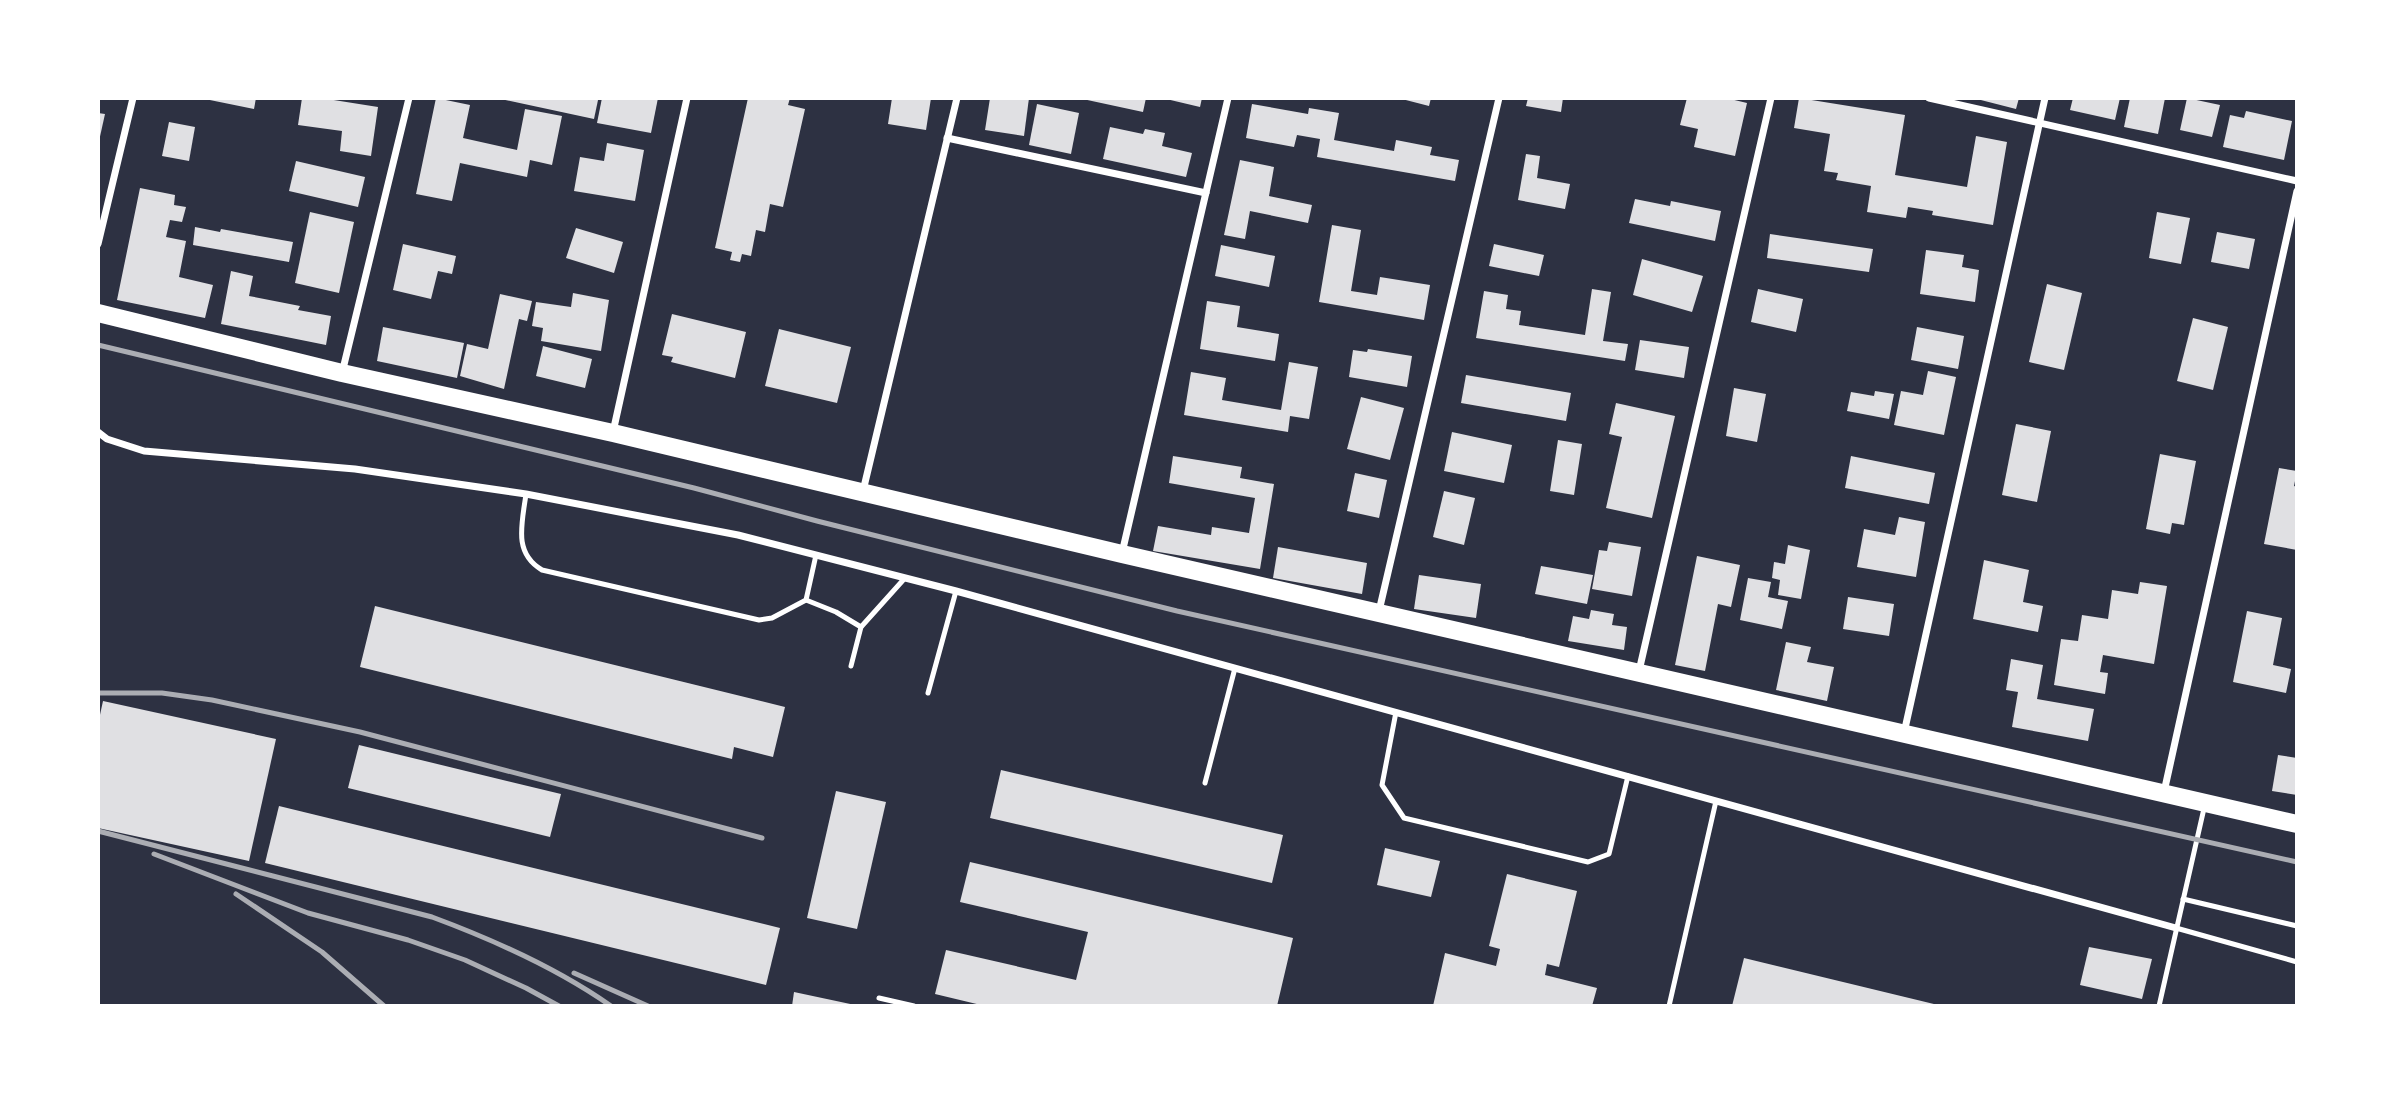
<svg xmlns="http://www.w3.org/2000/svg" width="2395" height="1104" font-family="'Exo 2',sans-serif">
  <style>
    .building { fill: #e0e0e3 }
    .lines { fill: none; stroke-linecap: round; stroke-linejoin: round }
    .service { stroke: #fff; stroke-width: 5 }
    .minor { stroke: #fff; stroke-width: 7 }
    .primary { stroke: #fff; stroke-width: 18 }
    .rail { stroke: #abadb3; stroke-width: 5 }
  </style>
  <rect width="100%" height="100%" fill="#2d3142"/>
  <!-- building -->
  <g class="building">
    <path d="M200,98h56l-2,11z"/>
    <path d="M302,98h19l57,9 -7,49 -31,-5 2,-20 -44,-6z"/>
    <path d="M436,98l34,7 -7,33 54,12 8,-41 37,7 -10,49 -22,-5 -3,17 -67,-14 -8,38 -36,-7z"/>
    <path d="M496,98h93l9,2 -4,19z"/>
    <path d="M602,98h56l-7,35 -54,-10z"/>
    <path d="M748,98l16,2v-2h26l-2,7 17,4 -22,98 -13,-3 -5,28 -9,-2 -5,26 -9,-2 -2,8 -10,-2 2,-8 -17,-4z"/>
    <path d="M892,98h39l-5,32 -38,-6z"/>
    <path d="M990,98h39l-5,38 -39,-6z"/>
    <path d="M1078,98h68l-3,14z"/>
    <path d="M1162,98h40l-2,9z"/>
    <path d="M1398,98h33l-2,8z"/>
    <path d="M1528,98h35l-2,14 -35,-6z"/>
    <path d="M1687,98h39l21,5 -12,53 -41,-9 4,-18 -18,-4z"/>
    <path d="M1799,98l106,17 -10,60 72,12 9,-51 31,6 -14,83 -61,-10 1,-4 -25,-4 -2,11 -39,-6 4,-26 -35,-6 2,-7 -14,-2 6,-37 -36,-6z"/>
    <path d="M1973,98h46l-3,11z"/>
    <path d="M2073,98h47l-5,22 -45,-10z"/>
    <path d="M2130,98h35l-7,36 -34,-7z"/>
    <path d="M2187,98l33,7 -8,32 -32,-7z"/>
    <path d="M1037,104l42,9 -8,41 -42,-9z"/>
    <path d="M1252,104l56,10 1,-6 30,5 -5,27 60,11 2,-11 36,7 -2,8 29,5 -4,21 -138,-24 3,-18 -23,-4 -3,12 -48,-9z"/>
    <path d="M2246,111l46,10 -8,39 -61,-13 7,-32 14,3z"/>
    <path d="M98,113l7,1 -6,27h-1z"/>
    <path d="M169,122l26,5 -6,34 -27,-5z"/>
    <path d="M1110,127l33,7 2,-5 20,4 -3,13 30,7 -6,24 -83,-18z"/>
    <path d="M607,143l37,7 -9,51 -61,-10 6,-34 24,4z"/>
    <path d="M1526,154l14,2 -3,22 33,6 -5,25 -47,-9z"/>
    <path d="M1240,160l34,7 -5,29 43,9 -4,18 -58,-12 -5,28 -21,-4z"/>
    <path d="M296,161l69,16 -7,30 -69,-16z"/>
    <path d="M140,188l35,7 -1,10 12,2 -4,15 -12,-2 -4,17 20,4 -7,36 34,8 -8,33 -88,-18z"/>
    <path d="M1635,199l35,7 1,-5 50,10 -6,30 -86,-18z"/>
    <path d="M310,212l44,10 -15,71 -44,-10z"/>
    <path d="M2157,212l33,6 -9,46 -32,-6z"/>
    <path d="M1332,225l29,5 -10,61 26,4 3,-18 50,8 -6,35 -105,-18z"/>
    <path d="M195,227l25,5 1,-3 72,13 -4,20 -96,-17z"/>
    <path d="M576,228l47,14 -9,31 -48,-15z"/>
    <path d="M2217,232l38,7 -6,30 -38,-7z"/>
    <path d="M1770,234l103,15 -4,23 -102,-14z"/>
    <path d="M403,244l53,12 -4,18 -14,-3 -7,28 -38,-9z"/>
    <path d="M1494,244l50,11 -5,21 -50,-10z"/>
    <path d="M1221,245l54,11 -6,31 -54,-11z"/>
    <path d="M1926,250l38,5 -2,12 17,3 -4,32 -55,-8z"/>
    <path d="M1642,259l61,17 -11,36 -59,-17z"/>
    <path d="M231,271l22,5 -4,20 51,10 -2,4 33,6 -5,29 -105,-21z"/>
    <path d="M2047,284l35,9 -18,77 -35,-8z"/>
    <path d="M1592,289l19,3 -8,49 25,3 -3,17 -149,-23 8,-47 24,4 -2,14 15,2 -2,14 66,10z"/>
    <path d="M1758,289l45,10 -7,33 -45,-10z"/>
    <path d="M573,293l36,7 -8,51 -60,-10 2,-13 -11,-2 4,-24 35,5z"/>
    <path d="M500,294l32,7 -5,20 -8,-2 -15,70 -44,-13 7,-32 21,5z"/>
    <path d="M1207,301l33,5 -3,21 42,7 -4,27 -75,-12z"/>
    <path d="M672,314l74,18 -11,46 -64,-16 2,-5 -11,-2z"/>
    <path d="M2193,318l35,9 -15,63 -36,-9z"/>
    <path d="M383,327l81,16 -7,35 -80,-17z"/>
    <path d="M1917,327l47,9 -6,33 -47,-9z"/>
    <path d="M779,329l72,18 -14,56 -72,-17z"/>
    <path d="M1640,340l49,7 -5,31 -49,-8z"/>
    <path d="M543,346l49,13 -7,29 -49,-12z"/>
    <path d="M1368,349l44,7 -5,31 -58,-10 4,-27 14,2z"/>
    <path d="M1289,362l29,5 -9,52 -19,-3 -2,16 -104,-17 7,-43 35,6 -4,22 59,10z"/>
    <path d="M1928,371l28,6 -12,58 -50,-10 7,-34 22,4z"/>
    <path d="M1466,375l105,18 -5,28 -105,-18z"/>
    <path d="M1734,388l32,6 -9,48 -31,-6z"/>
    <path d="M1875,391l19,3 -5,25 -42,-8 4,-19 23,4z"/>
    <path d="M1361,397l43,11 -14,52 -43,-11z"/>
    <path d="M1616,403l59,13 -23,102 -46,-10 16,-71 -13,-3z"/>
    <path d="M2016,424l35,7 -14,71 -35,-7z"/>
    <path d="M1452,432l60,13 -8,38 -60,-12z"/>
    <path d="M1558,440l24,4 -8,51 -24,-4z"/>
    <path d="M2160,454l36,7 -12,64 -12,-2 -2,11 -24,-5z"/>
    <path d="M1173,456l69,11 -2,11 34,6 -14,85 -107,-18 5,-25 53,9 1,-8 37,6 6,-35 -86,-15z"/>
    <path d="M1851,456l84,17 -6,31 -84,-16z"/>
    <path d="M2279,468l18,3 -3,15 3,1v63l-33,-6z"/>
    <path d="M1355,473l32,7 -8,38 -32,-7z"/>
    <path d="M1444,491l31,7 -11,47 -31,-8z"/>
    <path d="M1899,517l26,5 -9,55 -59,-10 7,-38 31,6z"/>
    <path d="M1609,542l32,5 -9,49 -40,-7 7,-39 8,1z"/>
    <path d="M1788,545l22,5 -9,49 -23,-4 2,-15 -8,-2 2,-16 11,2z"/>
    <path d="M1278,547l89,16 -5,31 -89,-16z"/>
    <path d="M1697,556l43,9 -9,42 -13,-3 -13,67 -30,-6z"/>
    <path d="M1984,560l45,10 -6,32 20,4 -5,26 -65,-13z"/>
    <path d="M1541,566l52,9 -6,29 -52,-10z"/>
    <path d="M1419,575l62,9 -5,34 -62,-9z"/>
    <path d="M1748,578l23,4 -3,15 20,4 -6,28 -42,-9z"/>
    <path d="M2140,582l27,4 -13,78 -51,-9 -3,17 8,1 -3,21 -51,-9 7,-46 17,2 4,-26 26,4 4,-29 26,4z"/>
    <path d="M1848,597l46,7 -5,32 -46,-7z"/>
    <path d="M375,606l410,101 -12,50 -39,-10 -2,12 -372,-92z"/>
    <path d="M1591,610l23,4 -2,11 15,2 -3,23 -56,-9 5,-25 16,3z"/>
    <path d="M2247,611l35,7 -9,47 18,4 -5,24 -53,-11z"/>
    <path d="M1786,642l25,5 -4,15 27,5 -7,34 -51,-11z"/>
    <path d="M2011,659l32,6 -6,34 57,10 -6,32 -76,-14 6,-35 -12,-2z"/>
    <path d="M103,701l173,38 -27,122 -151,-33v-104z"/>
    <path d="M359,745l202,49 -11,43 -202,-49z"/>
    <path d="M2278,755l19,3v37l-25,-4z"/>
    <path d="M1001,770l282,65 -11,48 -282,-65z"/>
    <path d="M836,791l50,11 -29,127 -50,-11z"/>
    <path d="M279,806l501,122 -14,57 -501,-122z"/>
    <path d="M1385,848l55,13 -9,36 -54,-12z"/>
    <path d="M970,862l323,76 -16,68h-292l-50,-12 11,-44 130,30 12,-48 -128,-30z"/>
    <path d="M1507,874l70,17 -18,76 -12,-3 -2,11 52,13 -5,18h-159l12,-53 51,13 4,-17 -11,-3z"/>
    <path d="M2089,947l63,12 -10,40 -62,-14z"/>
    <path d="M1744,958l194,47v1h-206z"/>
    <path d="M794,992l61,13v1h-63z"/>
  </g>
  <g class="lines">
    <!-- service -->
    <g class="service">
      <path d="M526,494c-4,30 -13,59 16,76l217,50 13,-2 34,-18 10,-45"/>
      <path d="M806,600l30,12 25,15"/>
      <path d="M851,666l10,-39 44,-49"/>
      <path d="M928,693l28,-102"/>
      <path d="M1396,712l-14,73 22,33 184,44 21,-8 19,-78"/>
      <path d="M1205,783l30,-115"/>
      <path d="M2183,899l114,27"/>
      <path d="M2176,928l121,34"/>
      <path d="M879,998l35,8"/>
      <path d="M1669,1006l47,-205"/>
      <path d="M2159,1006l46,-202"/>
    </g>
    <!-- minor -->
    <g class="minor">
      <path d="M1929,98l368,83"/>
      <path d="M947,138l259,55"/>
      <path d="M98,244l35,-146"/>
      <path d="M342,373l67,-275"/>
      <path d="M98,432l9,7 37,12 211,18 171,25 212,41 218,56 1220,337"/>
      <path d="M613,432l74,-334"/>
      <path d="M863,491l94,-393"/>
      <path d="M1122,553l106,-455"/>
      <path d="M1379,611l120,-513"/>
      <path d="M1639,671l132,-573"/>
      <path d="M1904,733l141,-635"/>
      <path d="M2164,792l133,-601"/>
    </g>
    <!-- primary -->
    <path class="primary" d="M98,313l244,60 271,60 509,121 1175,270"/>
    <!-- rail -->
    <g class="rail">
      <path d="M98,345l596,143 123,33 360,90 1120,251"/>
      <path d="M98,693h64l50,7 148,32 402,106"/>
      <path d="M98,831l334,86c62,23 125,51 179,89"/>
      <path d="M154,854l154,59 100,27 57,20 61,28 33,18"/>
      <path d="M236,894l86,58 62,54"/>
      <path d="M574,973l74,33"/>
    </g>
  </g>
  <!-- border -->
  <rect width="2395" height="1104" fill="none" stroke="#ffffff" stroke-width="200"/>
</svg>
